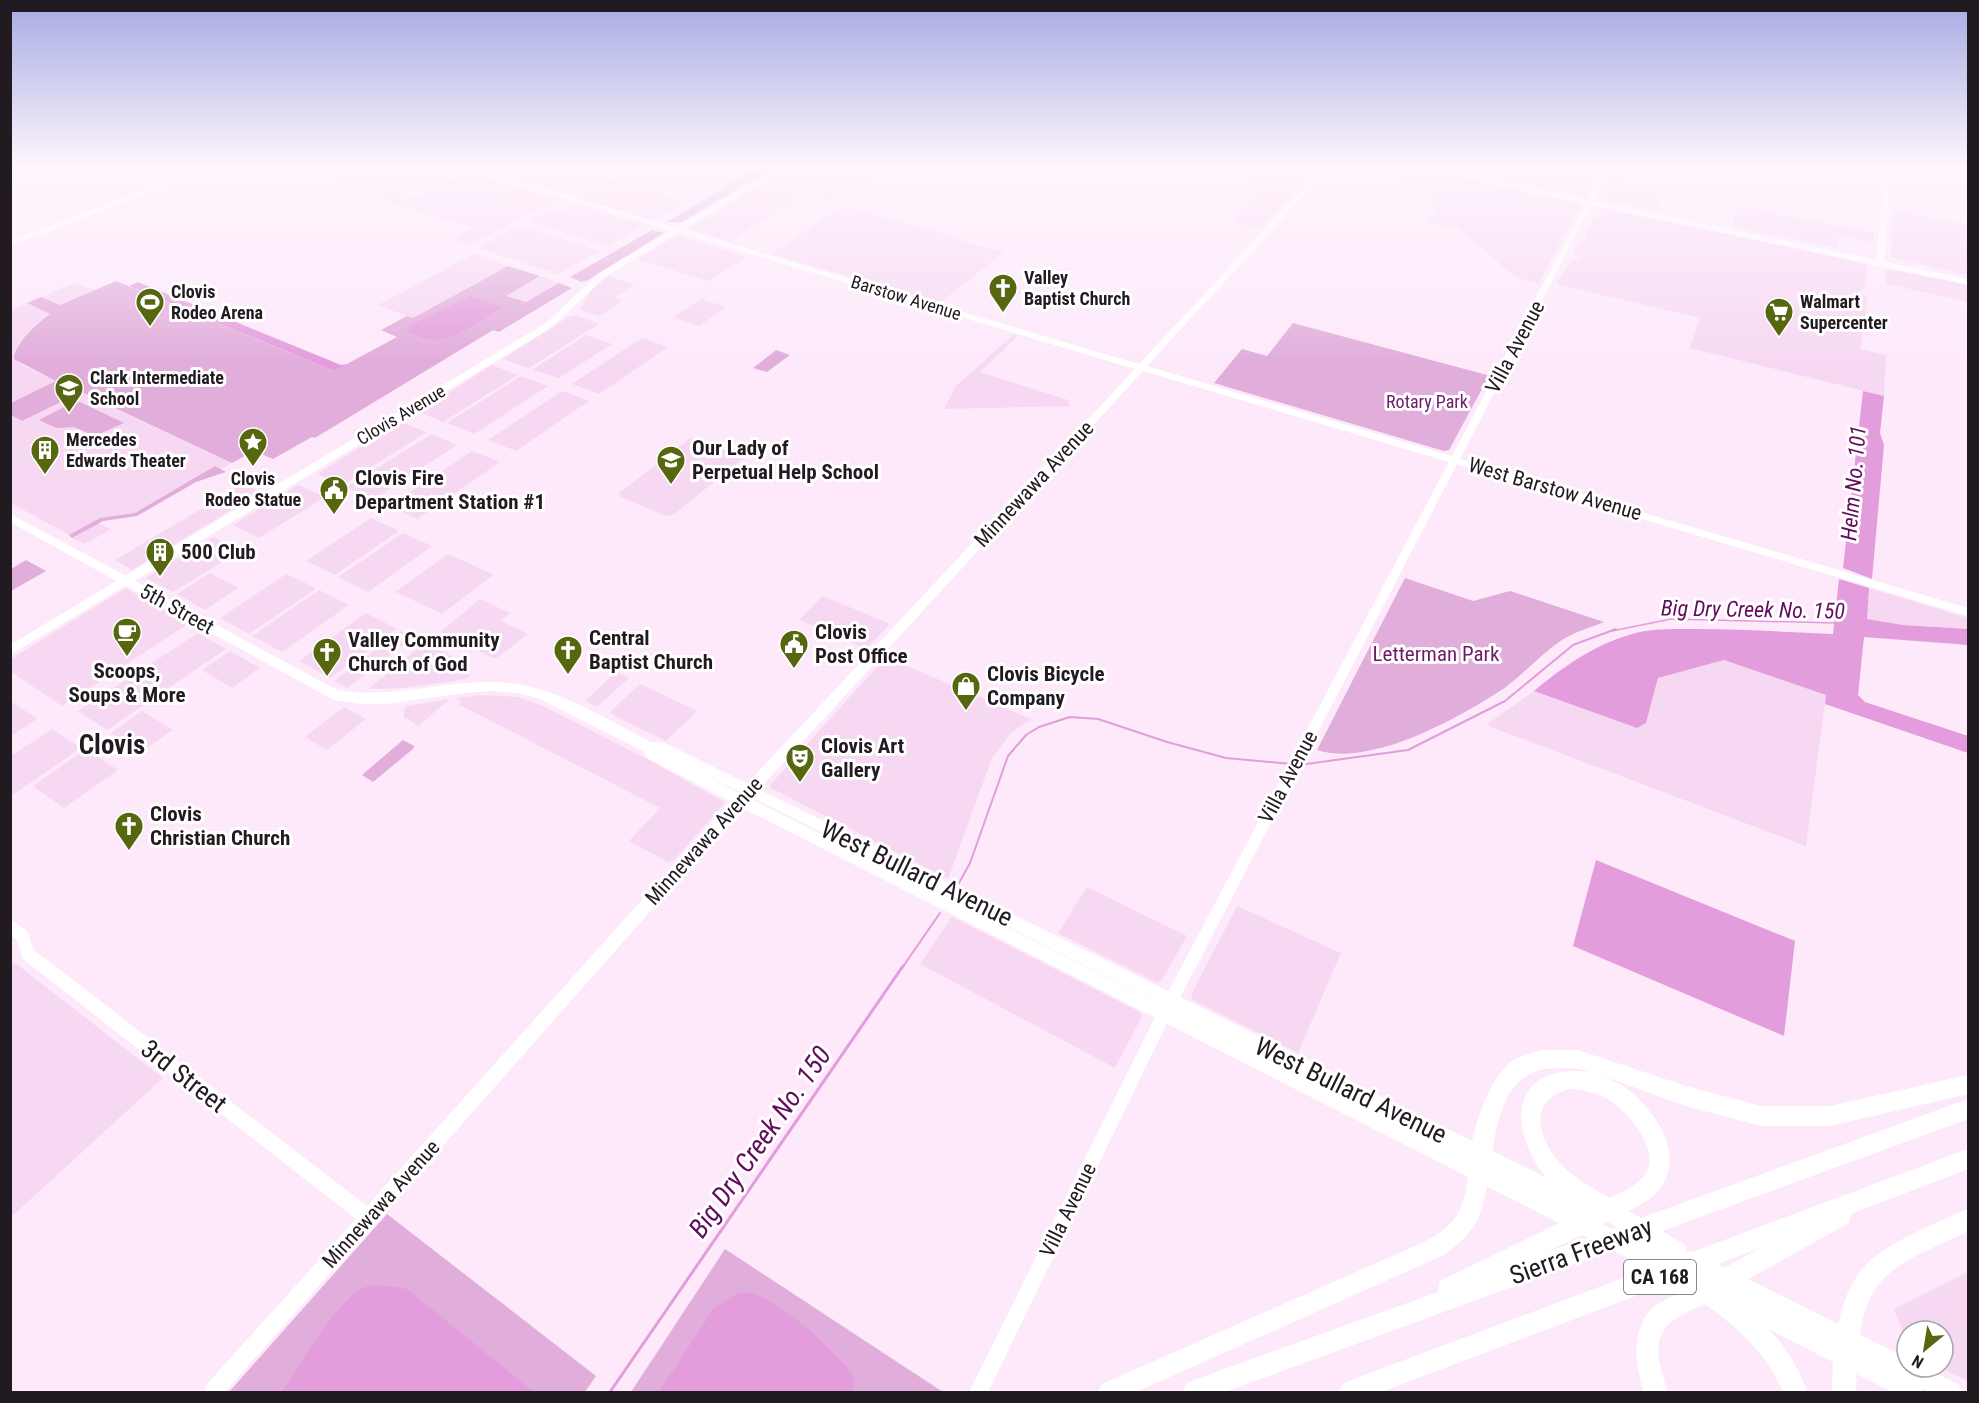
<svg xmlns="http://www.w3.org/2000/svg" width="1979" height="1403" font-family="'Roboto Condensed',sans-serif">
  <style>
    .built { fill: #f7d8f3 }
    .green { fill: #e1addb }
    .water { fill: #e39ddc }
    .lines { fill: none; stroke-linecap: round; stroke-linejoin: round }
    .stream-far2 { stroke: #e39ddc; stroke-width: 1.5 }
    .stream-far1 { stroke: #e39ddc; stroke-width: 2 }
    .stream { stroke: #e39ddc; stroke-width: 3 }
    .secondary { fill: #fff; fill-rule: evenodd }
    .primary { fill: #fff; fill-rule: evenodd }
    .highway { fill: #fff; fill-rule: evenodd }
    .labels { text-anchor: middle; stroke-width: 6; stroke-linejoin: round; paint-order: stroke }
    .far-poi-label { font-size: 18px; font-weight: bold; fill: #221a21; stroke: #fff; text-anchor: start }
    .far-street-label { font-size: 18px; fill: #221a21; stroke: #fff }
    .far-park-label { font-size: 18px; fill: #6c1b68; stroke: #fff }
    .shield { fill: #fff; stroke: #645f64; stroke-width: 1.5 }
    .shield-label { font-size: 20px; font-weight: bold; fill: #221a21 }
    .street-label { font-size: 21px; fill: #221a21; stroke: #fff }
    .poi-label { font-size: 21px; font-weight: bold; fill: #221a21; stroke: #fff; text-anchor: start }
    .park-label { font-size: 21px; fill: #6c1b68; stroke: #fff }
    .water-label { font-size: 22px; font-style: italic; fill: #610c5d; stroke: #fff }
    .near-street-label { font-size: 26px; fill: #221a21; stroke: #fff }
    .district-label { font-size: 27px; font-weight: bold; fill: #221a21; stroke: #fff }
    .near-water-label { font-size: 27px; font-style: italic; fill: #610c5d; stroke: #fff }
  </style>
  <rect width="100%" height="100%" fill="#fde9fa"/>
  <!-- built -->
  <g class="built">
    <path d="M307,167h141l8,3 -35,17 -15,4 -4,5 8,2 10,-1 9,-7 38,-17 90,27 -86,45 -19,-6 20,-11 -111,-35 11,-5z"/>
    <path d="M477,167h142l-48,25 -6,1z"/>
    <path d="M630,167h63l34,11 -33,18 -79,-21z"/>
    <path d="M790,167h94l-53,34 -27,-7 -73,47 -42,-12z"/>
    <path d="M1259,167h59l-20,21h-3l-44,-10 -2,-1z"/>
    <path d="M1390,167l30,2 156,34 4,3 -42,78 -23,-7 -56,-48 -31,-6 10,-15z"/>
    <path d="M1450,167h149l-14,27h-3z"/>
    <path d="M609,179l27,7 50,15 -33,19 -78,-23z"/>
    <path d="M1610,180l55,11 -8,19 -51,-11 -3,-2z"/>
    <path d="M1265,187l28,7 -33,35 -25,-6 -3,-2z"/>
    <path d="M575,205l49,14 20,6 -36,21 -80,-25 20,-10 9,3z"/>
    <path d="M842,206l108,29 6,4 48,13 -64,51 -169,-49z"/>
    <path d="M1738,206l136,27 -1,10 -34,-7 -1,12 -106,-22z"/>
    <path d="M1605,209l224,46 38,10 -2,23 -7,5 10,4 -8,52 26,6 -2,41 -194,-48 10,-30 -144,-34 15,-23 6,-1 1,-4 -6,-3 9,-13h4l1,-4 -1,-2 14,-24z"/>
    <path d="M1893,210l75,15v50l-77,-18z"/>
    <path d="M519,226l50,15 30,10 -40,23 -81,-26z"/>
    <path d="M675,236h4l68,21 -39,24 -71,-22z"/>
    <path d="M474,254l34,12 -96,52 -34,-13z"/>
    <path d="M1886,269l82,15v18l-82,-18z"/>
    <path d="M540,276l19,7 -33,19 -21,-7z"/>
    <path d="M608,276l27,9 -20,12 8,3 -24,16 -20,-6 13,-20z"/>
    <path d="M75,283l19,7 -34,15 -19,-8z"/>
    <path d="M701,299l26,8 -28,19 -26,-9z"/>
    <path d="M27,303l23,10 -11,8 -21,23 4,21 210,98 -11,6 -6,-2 -80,46 -35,5 -31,17 -58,-32 -1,-193z"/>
    <path d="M575,315l24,9 -70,44 -26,-9 67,-43z"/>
    <path d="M586,335l26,9 -53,34 -27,-8z"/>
    <path d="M1013,335l5,1 -38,36 88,28 2,6 -126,3 12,-23z"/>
    <path d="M642,338l26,9 -69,47 -27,-10z"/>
    <path d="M492,365l26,10 -75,47 -24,-10z"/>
    <path d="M521,376l27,10 -74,48 -27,-11z"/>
    <path d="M562,391l27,10 -73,50 -28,-11z"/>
    <path d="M400,422l27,10 -84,53 -26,-11z"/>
    <path d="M432,434l25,11 -83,54 -28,-12z"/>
    <path d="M692,437l53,20 -72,58 -7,1 -45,-19 -2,-4z"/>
    <path d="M472,451l28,11 -83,57 -28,-13z"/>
    <path d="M243,484l18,8 -129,78 -17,-10z"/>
    <path d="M298,485l27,12 -66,41 -26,-13z"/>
    <path d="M371,518l28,13 -64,44 -29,-14z"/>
    <path d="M98,523l13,6 -26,15 -13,-6z"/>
    <path d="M403,533l29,13 -64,46 -30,-15z"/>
    <path d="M213,537l27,14 -67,41 -27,-14z"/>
    <path d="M448,554l44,20v2l-50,38 -46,-22 -12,8z"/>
    <path d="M210,573l28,15 -33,22 -28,-16z"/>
    <path d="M286,574l28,13v3l-65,44 -29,-16z"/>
    <path d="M126,588l62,36 -126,82 -51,-34v-13z"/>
    <path d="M1869,588l99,30v11l-65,-4 -36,-6z"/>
    <path d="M319,590l30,15 -67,47 -30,-16z"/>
    <path d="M823,596l65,27 1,2 -23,24 -67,-29z"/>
    <path d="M480,599l30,14 -9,8 27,13 -30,23 -5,1 -53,-26z"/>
    <path d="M366,613l31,16 -67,49 -31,-17z"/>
    <path d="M401,631l12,6 -66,51 -13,-7z"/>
    <path d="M198,633l28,16 -119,81 -29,-19z"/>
    <path d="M425,643l44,22 1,11 -4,3 -64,9 -34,1z"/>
    <path d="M230,651l30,17 -28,20 -30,-18z"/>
    <path d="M886,657l145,62 -20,14 -19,25 -44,121 -177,-91 -1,-3z"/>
    <path d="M1724,660l102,35 -20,151 -320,-121 48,-34 103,37 9,-5 12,-45z"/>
    <path d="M616,672l13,6 -30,27 -4,1 -10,-5z"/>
    <path d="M640,684l45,21 12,6 -31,30 -55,-27 -1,-2z"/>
    <path d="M481,695l37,2 25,9 106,54 75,42v2l-51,57 -5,1 -39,-21 31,-33 -202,-104 4,-3 -6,-3z"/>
    <path d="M450,699l-32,27 -14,-9v-7l3,-4z"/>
    <path d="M11,701l26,18 -26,17z"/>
    <path d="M344,707l22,12 -39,31 -22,-13z"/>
    <path d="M142,711l31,19 -32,22 -30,-19z"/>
    <path d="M52,729l29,19 -70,48v-40z"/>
    <path d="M86,749l32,21 -54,38 -31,-22z"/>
    <path d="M1087,887l100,49 -26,45 -5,1 -98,-49z"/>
    <path d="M1237,906l104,47 -43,100 -105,-53 -2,-5z"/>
    <path d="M952,917l188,95 2,4 -27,52 -195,-104z"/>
    <path d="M15,963l148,115 -152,139 -1,-251z"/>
    <path d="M1968,1272v109l-29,-14h4v-36h-36v12l-13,-34z"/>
  </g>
  <!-- green -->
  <g class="green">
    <path d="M758,167h16l-92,55h-15z"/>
    <path d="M652,230l12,3 -76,47 -7,2 -11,-5z"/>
    <path d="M508,266l32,10 -34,20 20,6 33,-19 13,5 -73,44 -6,-2 -178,108 -3,-1 -39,22 -19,-8 -22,12 -151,-71 -59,29 -11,-6v-12l45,-22 -42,-22c0,-15 24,-37 36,-45l-23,-11 14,-6 19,8 56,-24 218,90 63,-34 -16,-7 26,-14 6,2z"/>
    <path d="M1293,323l194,52 2,1 -40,74 -5,1 -230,-68 28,-34 25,7z"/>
    <path d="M776,350l14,5 -23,17 -14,-4z"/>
    <path d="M80,402l44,21 -25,11h-9l-16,-7 -18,1 -17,-8 33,-17z"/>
    <path d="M215,466l11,6 -30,10 -59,34 -34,5 -31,17 -3,-3 31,-17 35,-5z"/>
    <path d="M26,560l20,11 -35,20v-22z"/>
    <path d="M1405,578l68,23 37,-10 94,31c-14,6 -30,10 -42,18 -23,15 -42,39 -65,53 -45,28 -127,74 -180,57z"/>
    <path d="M403,740l11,6 -1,3 -40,33 -11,-7z"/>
    <path d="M387,1214l209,162 -11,16h-356z"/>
    <path d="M725,1249l218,143h-312z"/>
  </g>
  <!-- water -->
  <g class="water">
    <path d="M138,282l203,83 7,-1 -14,7 -205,-85z"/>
    <path d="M471,296l31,11c-21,13 -49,36 -75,32 -6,-1 -12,-5 -18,-7v-6z"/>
    <path d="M1863,391l21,5 -4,37 4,12 -12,134 -29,-11z"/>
    <path d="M1839,579l30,9 -2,31 36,6 65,4v16l-104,-8 -6,58 7,7 103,34v17l-143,-49 1,-9 -102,-35 -66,18 -12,45 -9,5 -103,-37c30,-25 60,-46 98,-57 20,-6 43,-5 64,-5 45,0 91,3 137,5z"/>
    <path d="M1596,860l199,81 -11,95 -211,-90z"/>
    <path d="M390,1286l17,3 127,103h-252c18,-25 55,-95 84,-105 7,-2 17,-1 24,-1z"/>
    <path d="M738,1293c5,0 13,-1 18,2 32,12 78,55 98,81l-2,16h-193l55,-84z"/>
  </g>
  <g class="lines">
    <!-- stream-far2 -->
    <path class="stream-far2" d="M1612,631l59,-12 164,4"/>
    <!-- stream-far1 -->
    <g class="stream-far1">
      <path d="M1299,765l109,-15 97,-49 68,-56 43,-16"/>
      <path d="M959,883l11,-20 38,-107 18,-21 13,-8 31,-10 28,2 69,23 59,16 65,6"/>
      <path d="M902,968l38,-55"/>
    </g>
    <!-- stream -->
    <path class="stream" d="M610,1392l293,-426"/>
    <!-- secondary -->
    <g class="secondary">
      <path d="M205,167h9l-204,79v-5z"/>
      <path d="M460,167h10l669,197 184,-197h7l-183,199 305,90 153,-289h6l-151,292 508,149v8l-511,-152 -288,555 -181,373h-19l190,-383 290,-547 -306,-91 -404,440 -514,581h-21l2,-7 150,-166 -333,-260 -7,-20 -6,-5v-15l17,12 7,19 333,256 362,-403 406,-434z"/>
      <path d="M1885,167h6l-7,97 -4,2 -4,-2z"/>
      <path d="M10,514l120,64 1,3 -5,4 -4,-1 -112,-62z"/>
    </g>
    <!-- primary -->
    <g class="primary">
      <path d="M778,167h9l-182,110 -53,50 -417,254 202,109c57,9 101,-9 156,-8 57,0 108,35 158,60l14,1 941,464 3,7 -3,7 -6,2 73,37 3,7 -3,7 -7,3 -7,-3 -924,-470 -88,-46 -4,-7 -103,-52 -22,-6 -26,-2 -27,2 -79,11h-26l-26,-4 -208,-114 -116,69v-10l536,-322 53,-50zM700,773l45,21 500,252 -500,-250z"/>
      <path d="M1415,167h15l538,112v6z"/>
      <path d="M1691,1251l216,107v9h17l35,18 3,7h-31l-9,-4 1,4h-31l-173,-88 -3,-7 3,-7 5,-2 -40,-20 -3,-7 3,-7z"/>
    </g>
    <!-- highway -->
    <g class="highway">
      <path d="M1542,1050h36l108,36 75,20h69l138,-31v19l-138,32h-69l-75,-20 -86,-31c8,4 18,7 25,12 29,22 62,67 34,103 -7,9 -19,15 -30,21l12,7 327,-119v20l-306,112 23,14 2,9 281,-105v20l-117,45 -2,9 -124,69c37,26 68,57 82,100h-24c-16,-38 -45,-65 -79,-88 -11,6 -30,13 -38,23 -15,18 -4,46 2,65h-24c-9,-25 -13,-59 6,-82 8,-8 24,-14 33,-19l-13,-8 -289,109h-42l4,-8 8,-4 299,-112 -2,-5 3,-8 6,-2 -20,-12 -412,151h-43l4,-8 8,-4 244,-88 2,-11 148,-72c-17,-10 -36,-21 -47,-38 -36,-52 -24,-108 48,-99 -10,-4 -20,-4 -31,-4 -77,0 -58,102 -80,151 -8,16 -20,25 -34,36l-308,137h-38l4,-8 288,-127c20,-9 44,-17 60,-33 18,-18 17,-46 20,-69 3,-28 19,-77 42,-94 8,-5 21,-8 30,-11zM1570,1089c13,1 24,3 36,9 20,11 53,49 41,73 -6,13 -25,21 -37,27 -15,-8 -30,-17 -43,-28 -27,-25 -44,-70 3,-81zM1608,1222l8,5 -71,26zM1760,1248l-55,31 -10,-6z"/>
      <path d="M1968,1209v22c-25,13 -55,23 -77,41 -36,28 -32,80 -35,120h-24c1,-40 4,-92 31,-124 18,-23 77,-47 105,-59z"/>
    </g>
  </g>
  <!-- sky -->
  <linearGradient id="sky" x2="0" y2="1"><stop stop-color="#a6abe3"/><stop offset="0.46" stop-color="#fef5fd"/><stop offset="1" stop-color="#fef5fd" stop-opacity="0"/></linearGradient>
  <rect width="1979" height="363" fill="url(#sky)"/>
  <!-- icons -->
  <defs>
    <g id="church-pin" transform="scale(1.5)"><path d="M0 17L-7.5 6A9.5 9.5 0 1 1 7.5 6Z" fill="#566710" stroke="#fff"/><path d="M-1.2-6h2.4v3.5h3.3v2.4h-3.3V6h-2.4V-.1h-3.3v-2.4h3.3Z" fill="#fff"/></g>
    <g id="stadium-pin" transform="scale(1.5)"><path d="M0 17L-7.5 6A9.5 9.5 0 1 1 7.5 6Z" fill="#566710" stroke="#fff"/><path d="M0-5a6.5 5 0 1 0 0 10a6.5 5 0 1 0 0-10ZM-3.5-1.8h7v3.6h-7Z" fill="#fff"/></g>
    <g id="supermarket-pin" transform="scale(1.5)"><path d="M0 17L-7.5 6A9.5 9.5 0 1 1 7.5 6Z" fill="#566710" stroke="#fff"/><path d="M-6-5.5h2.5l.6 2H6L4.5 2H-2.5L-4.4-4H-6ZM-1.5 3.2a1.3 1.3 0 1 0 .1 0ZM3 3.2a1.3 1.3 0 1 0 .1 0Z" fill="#fff"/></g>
    <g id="school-pin" transform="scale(1.5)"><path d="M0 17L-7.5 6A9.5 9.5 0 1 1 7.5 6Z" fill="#566710" stroke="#fff"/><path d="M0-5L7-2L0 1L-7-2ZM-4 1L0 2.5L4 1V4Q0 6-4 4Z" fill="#fff"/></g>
    <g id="sight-pin" transform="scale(1.5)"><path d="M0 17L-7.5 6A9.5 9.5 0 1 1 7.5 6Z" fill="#566710" stroke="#fff"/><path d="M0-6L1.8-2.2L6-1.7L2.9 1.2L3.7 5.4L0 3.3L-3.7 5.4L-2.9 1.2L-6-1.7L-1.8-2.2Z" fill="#fff"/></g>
    <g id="building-pin" transform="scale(1.5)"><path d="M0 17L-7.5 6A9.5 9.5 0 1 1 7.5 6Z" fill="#566710" stroke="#fff"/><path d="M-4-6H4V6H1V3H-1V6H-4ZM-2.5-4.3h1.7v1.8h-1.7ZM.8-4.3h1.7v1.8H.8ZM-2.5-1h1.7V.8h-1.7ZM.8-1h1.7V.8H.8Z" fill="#fff"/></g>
    <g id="civic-pin" transform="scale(1.5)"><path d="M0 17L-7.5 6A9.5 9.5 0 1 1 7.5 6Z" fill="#566710" stroke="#fff"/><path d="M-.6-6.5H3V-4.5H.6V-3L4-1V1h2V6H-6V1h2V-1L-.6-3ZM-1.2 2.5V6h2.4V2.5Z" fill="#fff"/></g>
    <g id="cafe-pin" transform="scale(1.5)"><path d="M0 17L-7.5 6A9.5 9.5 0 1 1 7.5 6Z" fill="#566710" stroke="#fff"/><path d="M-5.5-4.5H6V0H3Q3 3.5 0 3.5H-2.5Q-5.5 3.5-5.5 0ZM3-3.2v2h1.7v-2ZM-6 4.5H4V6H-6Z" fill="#fff"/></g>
    <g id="shop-pin" transform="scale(1.5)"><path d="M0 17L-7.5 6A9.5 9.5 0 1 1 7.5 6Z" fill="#566710" stroke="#fff"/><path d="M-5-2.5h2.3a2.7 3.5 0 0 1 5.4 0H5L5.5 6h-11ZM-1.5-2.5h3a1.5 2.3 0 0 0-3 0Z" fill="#fff"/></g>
    <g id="theatre-pin" transform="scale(1.5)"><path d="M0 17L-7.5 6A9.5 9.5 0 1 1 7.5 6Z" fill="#566710" stroke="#fff"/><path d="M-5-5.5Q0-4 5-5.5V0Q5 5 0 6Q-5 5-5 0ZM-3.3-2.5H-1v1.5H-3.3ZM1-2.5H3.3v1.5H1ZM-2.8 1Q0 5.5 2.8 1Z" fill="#fff"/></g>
  </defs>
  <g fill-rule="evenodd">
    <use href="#church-pin" x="1003" y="288"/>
    <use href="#stadium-pin" x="150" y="302"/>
    <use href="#supermarket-pin" x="1779" y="312"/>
    <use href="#school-pin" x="69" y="388"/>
    <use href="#sight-pin" x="253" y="442"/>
    <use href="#building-pin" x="45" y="450"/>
    <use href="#school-pin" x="671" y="460"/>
    <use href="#civic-pin" x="334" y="490"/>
    <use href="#building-pin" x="160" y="552"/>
    <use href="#cafe-pin" x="127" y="632"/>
    <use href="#civic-pin" x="794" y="644"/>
    <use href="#church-pin" x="568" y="650"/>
    <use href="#church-pin" x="327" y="652"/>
    <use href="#shop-pin" x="966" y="686"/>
    <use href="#theatre-pin" x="800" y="758"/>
    <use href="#church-pin" x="129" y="826"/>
  </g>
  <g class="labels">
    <!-- far-poi labels -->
    <g class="far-poi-label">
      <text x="1024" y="284">Valley<tspan x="1024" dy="21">Baptist Church</tspan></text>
      <text x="171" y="298">Clovis<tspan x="171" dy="21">Rodeo Arena</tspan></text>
      <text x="1800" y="308">Walmart<tspan x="1800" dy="21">Supercenter</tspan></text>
      <text x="90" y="384">Clark Intermediate<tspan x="90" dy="21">School</tspan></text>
      <text x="66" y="446">Mercedes<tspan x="66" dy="21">Edwards Theater</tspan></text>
      <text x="253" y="485" text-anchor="middle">Clovis<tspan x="253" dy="21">Rodeo Statue</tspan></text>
    </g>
    <!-- far-street labels -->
    <g class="far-street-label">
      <text transform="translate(906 298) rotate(17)" y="6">Barstow Avenue</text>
      <text transform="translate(401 415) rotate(-31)" y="6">Clovis Avenue</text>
    </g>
    <!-- far-park labels -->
    <g class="far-park-label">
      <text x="1427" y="408">Rotary Park</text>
    </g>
    <!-- shield labels -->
    <rect class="shield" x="1624" y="1260" width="72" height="34" rx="4.5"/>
    <g class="shield-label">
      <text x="1660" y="1284">CA 168</text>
    </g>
    <!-- street labels -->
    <g class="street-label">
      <text transform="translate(1515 347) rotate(-62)" y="7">Villa Avenue</text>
      <text transform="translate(1034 484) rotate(-47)" y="7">Minnewawa Avenue</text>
      <text transform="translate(1555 489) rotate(16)" y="7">West Barstow Avenue</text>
      <text transform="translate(177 609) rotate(29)" y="7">5th Street</text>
      <text transform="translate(1288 777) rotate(-62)" y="7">Villa Avenue</text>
      <text transform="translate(704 841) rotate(-48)" y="7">Minnewawa Avenue</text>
      <text transform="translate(381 1204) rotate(-48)" y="7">Minnewawa Avenue</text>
      <text transform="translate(1068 1210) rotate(-64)" y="7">Villa Avenue</text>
    </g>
    <!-- poi labels -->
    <g class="poi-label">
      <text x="692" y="455">Our Lady of<tspan x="692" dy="24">Perpetual Help School</tspan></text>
      <text x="355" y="485">Clovis Fire<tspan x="355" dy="24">Department Station #1</tspan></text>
      <text x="181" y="559">500 Club</text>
      <text x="815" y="639">Clovis<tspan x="815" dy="24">Post Office</tspan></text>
      <text x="589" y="645">Central<tspan x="589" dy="24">Baptist Church</tspan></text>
      <text x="348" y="647">Valley Community<tspan x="348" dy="24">Church of God</tspan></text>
      <text x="127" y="678" text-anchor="middle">Scoops,<tspan x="127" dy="24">Soups &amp; More</tspan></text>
      <text x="987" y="681">Clovis Bicycle<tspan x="987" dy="24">Company</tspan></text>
      <text x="821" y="753">Clovis Art<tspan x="821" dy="24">Gallery</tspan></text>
      <text x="150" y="821">Clovis<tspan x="150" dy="24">Christian Church</tspan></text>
    </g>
    <!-- park labels -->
    <g class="park-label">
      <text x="1436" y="661">Letterman Park</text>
    </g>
    <!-- water labels -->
    <g class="water-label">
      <text transform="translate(1853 483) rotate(-85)" y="8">Helm No. 101</text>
      <text transform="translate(1753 609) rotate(1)" y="8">Big Dry Creek No. 150</text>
    </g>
    <!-- near-street labels -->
    <g class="near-street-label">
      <text transform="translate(917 873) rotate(26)" y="9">West Bullard Avenue</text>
      <text transform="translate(184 1076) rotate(38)" y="9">3rd Street</text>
      <text transform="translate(1351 1090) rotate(26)" y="9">West Bullard Avenue</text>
      <text transform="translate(1581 1251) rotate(-20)" y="9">Sierra Freeway</text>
    </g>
    <!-- district labels -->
    <g class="district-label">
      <text x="112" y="754">Clovis</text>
    </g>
    <!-- near-water labels -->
    <g class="near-water-label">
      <text transform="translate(760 1142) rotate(-55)" y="9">Big Dry Creek No. 150</text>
    </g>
  </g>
  <!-- border -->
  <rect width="1979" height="1403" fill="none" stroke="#221a21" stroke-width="24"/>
  <!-- north arrow -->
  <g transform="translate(1925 1349) rotate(210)"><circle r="28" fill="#ffffff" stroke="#a7a3a6" stroke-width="1.5"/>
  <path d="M0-4.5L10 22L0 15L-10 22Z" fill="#566710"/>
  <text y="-9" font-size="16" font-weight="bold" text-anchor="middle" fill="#221a21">N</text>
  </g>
</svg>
